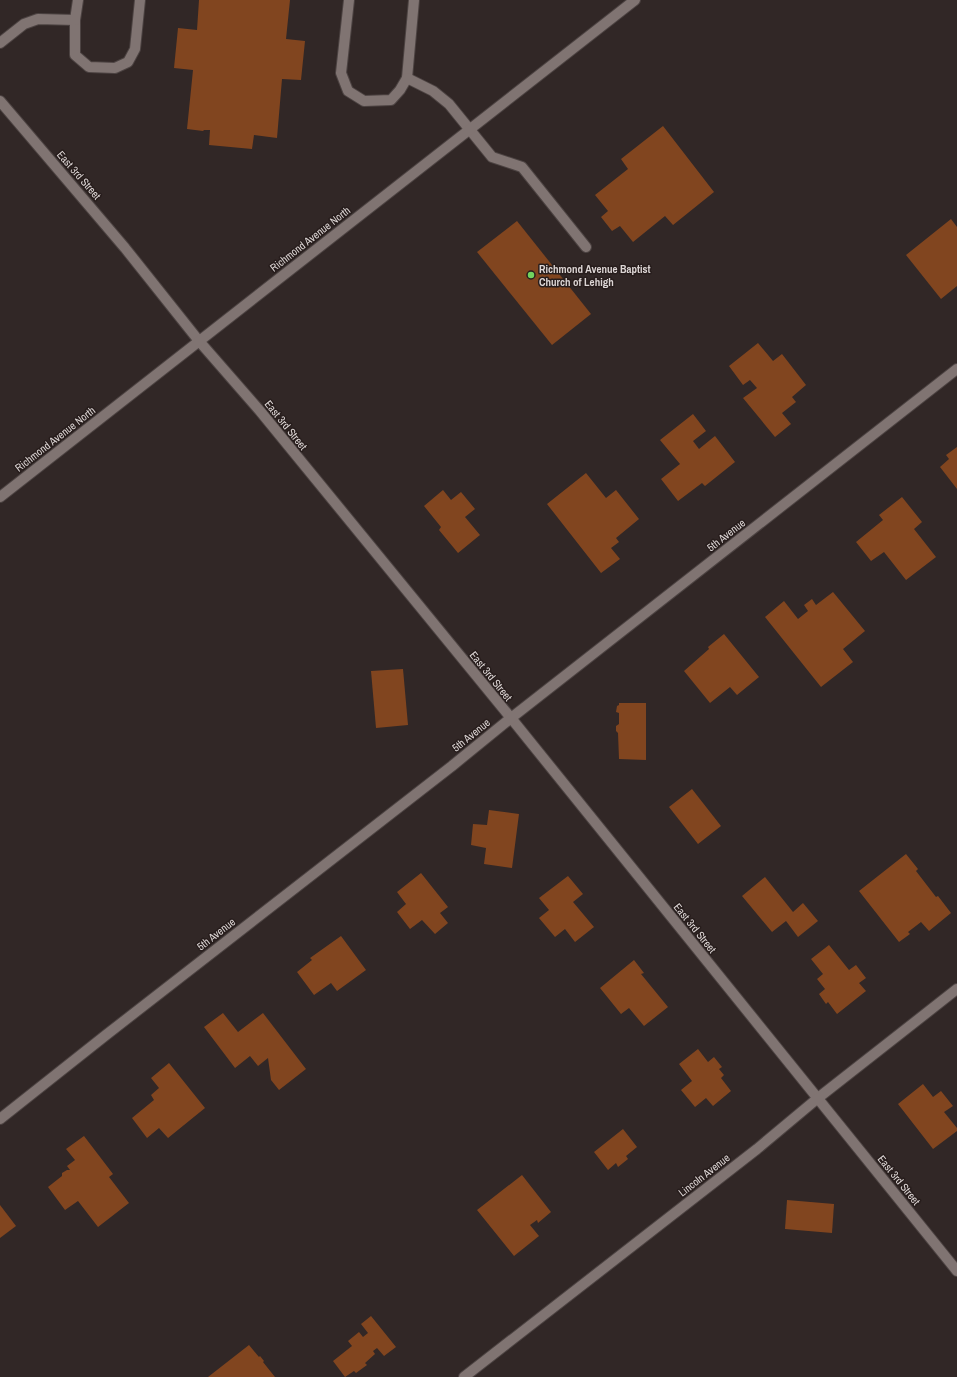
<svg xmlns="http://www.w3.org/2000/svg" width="957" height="1377" font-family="'Archivo Narrow',sans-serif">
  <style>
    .building { fill: #81451f }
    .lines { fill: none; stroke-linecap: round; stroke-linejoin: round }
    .lane-casing { stroke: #4c4342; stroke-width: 12 }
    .street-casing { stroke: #4c4342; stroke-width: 12 }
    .secondary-casing { stroke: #4c4342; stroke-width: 12 }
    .lane { stroke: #807472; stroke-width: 10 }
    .street { stroke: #807472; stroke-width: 10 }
    .secondary { stroke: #807472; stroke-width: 10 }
    .poi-dot { fill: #71d35e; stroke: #271d1c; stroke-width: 1.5 }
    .labels { text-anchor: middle; stroke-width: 3; stroke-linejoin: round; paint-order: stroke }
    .street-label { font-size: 11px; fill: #dcd5d4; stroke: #271d1c }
    .poi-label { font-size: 11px; font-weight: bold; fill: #dcd5d4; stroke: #271d1c; text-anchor: start }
  </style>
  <rect width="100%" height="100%" fill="#312726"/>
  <!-- building -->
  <g class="building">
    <path d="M199,0h91l-4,39 19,2 -4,39 -19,-1 -5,59 -23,-3 -2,14 -43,-4 1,-15h-6l-1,1 -16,-2 6,-59 -19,-2 4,-40 19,2z"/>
    <path d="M663,126l51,66 -41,33 -8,-9 -32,26 -13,-16 -8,5 -11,-14 7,-6 -13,-16 33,-26 -7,-10z"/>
    <path d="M951,219l6,8v59l-16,13 -35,-44z"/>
    <path d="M517,221l74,93 -39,31 -75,-93z"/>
    <path d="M758,343l15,18 9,-7 24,31 -14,12 4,5 -14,11 9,11 -16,13 -32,-39 14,-10 -7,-8 -7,5 -14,-19z"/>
    <path d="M693,414l13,17 -13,10 6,8 16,-13 20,26 -30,24 -3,-3 -24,18 -17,-22 19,-15 -20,-24z"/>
    <path d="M957,447v42l-17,-22 9,-8 -3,-4z"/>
    <path d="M586,473l20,25 10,-8 23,29 -23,19 3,4 -8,6 9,11 -19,14 -54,-69z"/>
    <path d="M443,490l8,10 10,-8 14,17 -10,8 15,18 -22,18 -19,-23 2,-3 -17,-21z"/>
    <path d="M902,497l20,25 -8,7 22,28 -30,23 -22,-28 -13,9 -15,-19 27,-22 -4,-5z"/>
    <path d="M833,592l32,39 -22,18 10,13 -32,25 -56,-70 19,-16 14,18 10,-8 -4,-6 8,-6 4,6z"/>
    <path d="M724,634l35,43 -22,18 -7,-8 -20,16 -26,-32 25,-22 -1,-2z"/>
    <path d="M403,669l5,56 -32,3 -5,-57z"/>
    <path d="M619,703h27v57l-27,-1 -1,-26 -2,-2v-5l3,-2v-11l-3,-1 1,-6 2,-1z"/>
    <path d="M692,789l29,37 -23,18 -29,-37z"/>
    <path d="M489,810l30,4 -7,54 -28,-4 2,-16 -15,-3 2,-21 14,1z"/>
    <path d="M906,854l12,15 -2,2 20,26 2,-1 13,17 -22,18 -8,-9 -13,10 2,2 -11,8 -40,-51z"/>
    <path d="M421,873l27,34 -8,6 8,10 -13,11 -13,-14 -12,9 -13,-17 9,-8 -9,-12z"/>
    <path d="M568,876l15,18 -10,8 21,25 -19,15 -10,-13 -10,8 -16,-19 10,-8 -10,-12z"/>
    <path d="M765,877l28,35 10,-9 15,18 -20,16 -12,-16 -14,11 -30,-36z"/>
    <path d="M341,936l25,34 -29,21 -6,-8 -17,12 -17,-23 15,-12 -2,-2z"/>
    <path d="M829,945l20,25 7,-5 10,13 -7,5 7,8 -29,23 -9,-12 -2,2 -7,-10 6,-5 -8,-10 6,-5 -12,-15z"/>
    <path d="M634,960l10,13 -3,1 27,33 -24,19 -15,-18 -8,6 -21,-26z"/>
    <path d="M223,1013l15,19 25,-19 43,56 -27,21 -8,-10 -3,-22 -10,8 -8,-10 -15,12 -31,-41z"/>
    <path d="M698,1049l10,13 6,-5 8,10 -3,2 5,6 -3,3 10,13 -18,15 -7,-8 -11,9 -14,-17 11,-9 -13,-17z"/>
    <path d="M169,1063l36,45 -37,30 -9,-10 -12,10 -15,-20 22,-18 -3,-5 8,-7 -8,-10z"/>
    <path d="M923,1084l10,13 8,-6 12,15 -9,6 13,16v3l-24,18 -35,-45z"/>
    <path d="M623,1129l14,18 -11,9 2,3 -10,8 -2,-4 -8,7 -14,-18z"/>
    <path d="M84,1136l29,38 -4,3 20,26 -31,24 -20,-26 -13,9 -17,-23 14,-11v-3l5,-3h3l-3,-4 8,-6 -9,-11z"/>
    <path d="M522,1175l29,37 -13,11 -1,-3 -7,5 9,11 -25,20 -37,-46z"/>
    <path d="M787,1200l47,4 -2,29 -47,-4z"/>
    <path d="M0,1205l16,21 -16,12z"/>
    <path d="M371,1316l25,31 -12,9 -7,-8 -4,3 2,3 -10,9 2,2 -11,8 -2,-2 -9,6 -12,-16 19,-15 -4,-5 11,-9 4,5 5,-4 -7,-9z"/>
    <path d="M249,1345l10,12 1,-1 4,5 -1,1 12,15h-67z"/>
  </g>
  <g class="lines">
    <!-- lane casing -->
    <g class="lane-casing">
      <g id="lane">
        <path d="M349,0l-8,73 7,18 16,10 27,-1 9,-10 7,-12 7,-78"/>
        <path d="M75,20v35l14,12 26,1 13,-6 7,-13 5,-49"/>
        <path d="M0,43l24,-19 14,-5 37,1 3,-20"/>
        <path d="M407,78l26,13 16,13 43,53 30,10 64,80"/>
      </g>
    </g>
    <!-- street casing -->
    <g class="street-casing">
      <g id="street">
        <path d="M0,101l125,147 74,93 61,70 251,307 446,553"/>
        <path d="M0,1119l106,-84 346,-269 59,-48 446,-349"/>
        <path d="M464,1377l293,-228 61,-51 139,-109"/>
      </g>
    </g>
    <!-- secondary casing -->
    <g class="secondary-casing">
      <path id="secondary" d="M0,497l635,-497"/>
    </g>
    <!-- lane -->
    <use href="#lane" class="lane"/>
    <!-- street -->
    <use href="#street" class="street"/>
    <!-- secondary -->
    <use href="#secondary" class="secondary"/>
  </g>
  <!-- markers -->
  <circle class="poi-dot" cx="531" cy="275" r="4"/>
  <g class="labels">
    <!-- street labels -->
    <g class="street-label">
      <text transform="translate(79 175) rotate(49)" y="4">East 3rd Street</text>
      <text transform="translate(310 239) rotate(-38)" y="4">Richmond Avenue North</text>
      <text transform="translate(286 425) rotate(51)" y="4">East 3rd Street</text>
      <text transform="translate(55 439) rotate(-38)" y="4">Richmond Avenue North</text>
      <text transform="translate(726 535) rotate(-38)" y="4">5th Avenue</text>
      <text transform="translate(491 676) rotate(51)" y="4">East 3rd Street</text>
      <text transform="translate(471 735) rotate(-39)" y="4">5th Avenue</text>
      <text transform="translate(695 928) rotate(51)" y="4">East 3rd Street</text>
      <text transform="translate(216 934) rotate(-38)" y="4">5th Avenue</text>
      <text transform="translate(704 1175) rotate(-38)" y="4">Lincoln Avenue</text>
      <text transform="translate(899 1180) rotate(51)" y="4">East 3rd Street</text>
    </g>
    <!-- poi labels -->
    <g class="poi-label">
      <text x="539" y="273">Richmond Avenue Baptist<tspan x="539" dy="13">Church of Lehigh</tspan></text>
    </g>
  </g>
</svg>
